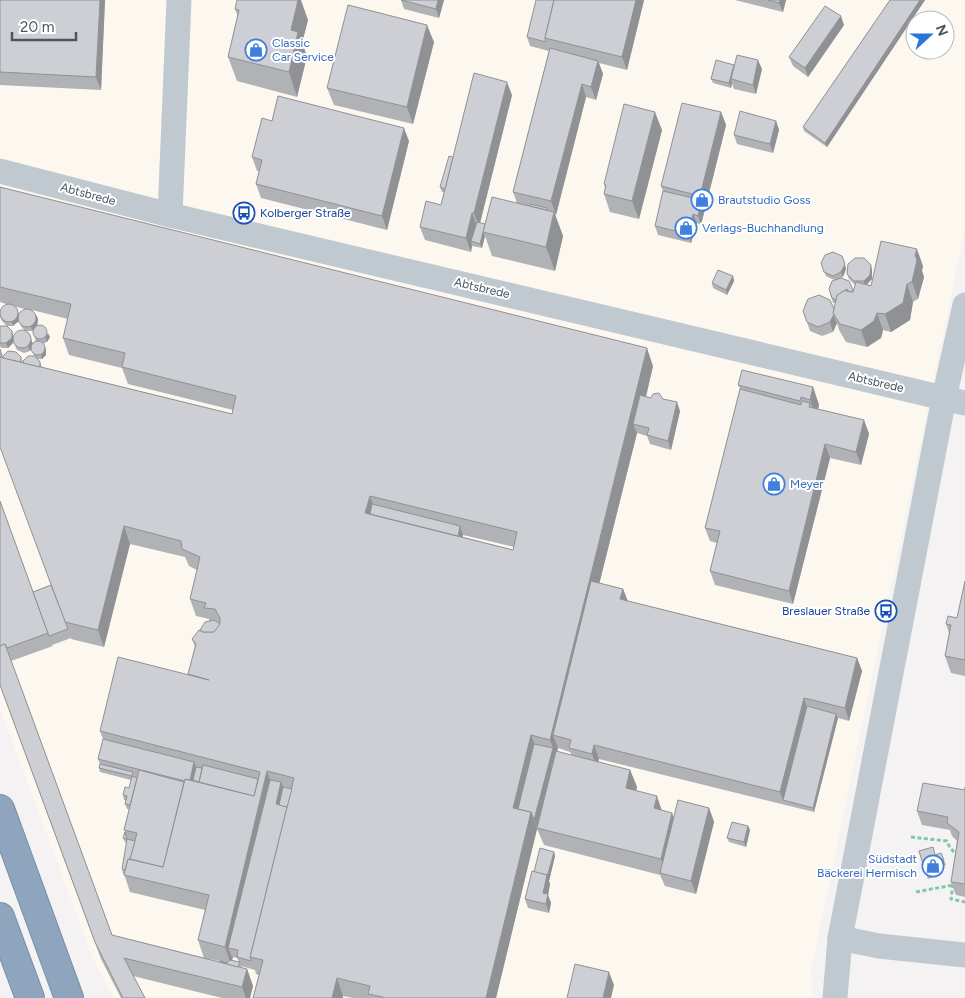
<svg xmlns="http://www.w3.org/2000/svg" width="965" height="998" font-family="Figtree,sans-serif">
  <style>
    .commercial { fill: #fcf8ef; fill-rule: evenodd }
    .lines { fill: none; stroke-linecap: round; stroke-linejoin: round }
    .highway-casing { stroke: #7990a9; stroke-width: 30 }
    .path { stroke: #7fcaa5; stroke-width: 3; stroke-dasharray: 4 2.5; stroke-linecap: butt }
    .minor { stroke: #c1c9d0; stroke-width: 25 }
    .highway { stroke: #8ea5bd; stroke-width: 28 }
    .wall { fill: #b0b2b6; fill-rule: evenodd }
    .shaded-wall { fill: #909194 }
    .building { fill: #cdcfd4; stroke: #909194; fill-rule: evenodd }
    .labels { text-anchor: middle; stroke-width: 4; stroke-linejoin: round; paint-order: stroke }
    .shop-label { font-size: 12px; fill: #366cbe; stroke: #fff; text-anchor: start }
    .street-label { font-size: 12px; fill: #4b565f; stroke: #fff }
    .transit-label { font-size: 12px; fill: #164399; stroke: #fff; text-anchor: start }
  </style>
  <rect width="100%" height="100%" fill="#f4f2f3"/>
  <!-- commercial -->
  <path class="commercial" d="M0,0h965v228l-154,743 2,27h-699l-20,-37 -94,-253zM915,20h30v30h-30z"/>
  <g class="lines">
    <!-- highway casing -->
    <g class="highway-casing">
      <g id="highway">
        <path d="M0,809l69,189"/>
        <path d="M0,917l30,81"/>
      </g>
    </g>
    <!-- path -->
    <g class="path">
      <path d="M911,837l36,4 3,7 7,7"/>
      <path d="M953,884l-2,15 14,3"/>
      <path d="M916,892l37,-7"/>
    </g>
    <!-- minor -->
    <g class="minor">
      <path d="M0,171l170,44 795,188"/>
      <path d="M170,215l9,-215"/>
      <path d="M840,938l39,8 86,9"/>
      <path d="M835,998l5,-60 104,-540 21,-93"/>
    </g>
    <!-- highway -->
    <use href="#highway" class="highway"/>
  </g>
  <!-- wall -->
  <g class="wall">
    <path d="M0,0h105l-4,90 -101,-5z"/>
    <path d="M401,0h43l-5,18 -35,-9z"/>
    <path d="M644,0l-17,70 -28,-7 4,11 -7,26 -10,-3 -30,118 -1,-1 8,22 -8,35 -63,-15 -7,-20 -3,12 -10,-2 -1,6 -46,-12 -5,-13 21,-22 3,-13h-2l-2,-5 13,-30 59,-62 -32,128 5,1 32,-21 -4,-11 36,-141 -19,-5 -3,-9z"/>
    <path d="M735,0h51l-3,12z"/>
    <path d="M890,0h35l-98,147 -23,-16 -1,-4z"/>
    <path d="M235,9l73,11 -6,23 5,13 -10,41 -60,-16 -9,-24 10,-40z"/>
    <path d="M844,25l-36,52 -15,-11 -4,-9z"/>
    <path d="M434,42l-21,82 -79,-19 -7,-17z"/>
    <path d="M734,65l28,4 -6,25 -22,-5 -2,-6 -1,5 -18,-5 -2,-4z"/>
    <path d="M721,112l5,13 -25,100 -4,-2 -6,20 -33,-8 -3,-9 8,-35 -2,-5z"/>
    <path d="M272,121l137,20 -22,89 -126,-32 -5,-14 3,-13h-2l-5,-14z"/>
    <path d="M776,121l3,9 -6,23 -36,-9 -3,-9z"/>
    <path d="M662,130l-23,89 -29,-7 -6,-18 1,-6 -1,-4z"/>
    <path d="M0,187l653,179 -7,31 17,2 17,12 -9,39 -21,-6 -3,-8 -10,-3 -38,150 24,6 5,12 229,57 5,13 -13,50 -11,-3 -24,94 -215,-53 -1,3 32,8 7,17 -1,4 26,19 12,7 35,-9 5,14 -18,72 -31,-8 -5,-11 -116,-30 -7,-16 -41,169h-143l-10,-2v2h-90l6,-23 -3,-1 -1,-4 -14,-4v1l6,2 6,17 -3,12h-28l-89,-22 12,22h-24l-20,-39 -101,-274v-184l33,91 18,-7 -48,-228h18l1,4 12,-5 -2,-6v-3l-2,4 -6,2 -7,-3 -4,-9v2l-5,5h-7l-1,-2v-20l12,5 1,7 20,6 3,-2 -3,-10 1,-2 -2,1h-7l-4,-5 -2,-5v-6l-6,11h-6l-5,-5 -2,-4 9,-12 -9,-3zM13,306l16,4 -10,5 -2,-5zM32,310l36,9 -5,19 6,17 53,13 6,16 105,26 -1,4 -190,-47 -2,-5 -2,-3h4l4,-4v-5l-3,-6 4,-2 3,-5 -13,-11 1,-7 -2,-4zM463,535l51,12 -1,3 -50,-13zM130,544l55,13 4,9 8,4 -7,29 6,17 13,3v2l-17,18 3,8 -7,27 1,1 -89,56 3,8 -5,20 2,5 -1,4 1,4 31,8 -2,8 -6,7 1,5h2l-1,4 2,5h2l-5,21 1,2 -2,6 2,4 2,1 -5,26 1,5h1l6,18 75,18 -7,30 6,18 16,3v1l-108,-27 -101,-274 42,-15 -1,-1 19,-7 -1,-3 1,4 33,8zM558,748l12,4 2,3 -15,-3zM233,957l4,1 2,4 -7,-2z"/>
    <path d="M821,263l25,6 -3,8 -2,1 12,14 2,-7 -6,-6 -2,-5 25,-4v9l-5,5 4,2 52,-20 -1,5 2,6 -6,22 -5,3 -3,18 -19,12 -8,-2 -2,8 -14,9 -21,-5 -7,-12 -2,-7 -4,9 -11,4 -12,-5 -7,-20 31,-2 1,-6h-2l-4,-14 5,-9 -8,-4z"/>
    <path d="M733,276l1,5 -7,14 -14,-7 -1,-5z"/>
    <path d="M738,385l75,2 6,18 -1,4 46,11 5,14 -8,31 -31,-7 -37,146 -78,-19 -5,-14 7,-28 -7,-2 -5,-13 35,-139z"/>
    <path d="M965,581v95l-14,-3 -6,-17 4,-23 -3,-9 11,-6z"/>
    <path d="M965,786v111l-9,-2 -5,-13 6,-41 -5,-5 -2,-6 -28,-5 -5,-14 46,-21z"/>
    <path d="M748,826l2,4 -4,17 -17,-5 -2,-4z"/>
    <path d="M554,852l1,4 -6,25 1,3 -2,11 3,8 -2,10 -21,-5 -3,-9 9,-27z"/>
    <path d="M941,853l5,12 -7,2 3,7 -14,5 -2,-5 10,-19z"/>
  </g>
  <!-- shaded-wall -->
  <g class="shaded-wall">
    <path d="M100,0h5l-4,90 -5,-13z"/>
    <path d="M298,0h3l7,20 -6,23 5,13 -10,41 -8,-25 2,-42z"/>
    <path d="M438,0h6l-5,18 -3,-9z"/>
    <path d="M636,0h8l-17,70 -5,-13z"/>
    <path d="M780,0h6l-3,12 -4,-9z"/>
    <path d="M920,0h5l-98,147 -2,-4z"/>
    <path d="M841,16l3,9 -36,52 -3,-9z"/>
    <path d="M427,25l7,17 -21,82 -6,-17z"/>
    <path d="M758,60l4,9 -6,25 -3,-9z"/>
    <path d="M598,61l5,13 -7,26 -5,-13z"/>
    <path d="M734,65l-3,14 1,4 -1,5 -2,-5z"/>
    <path d="M507,82l5,13 -33,132 -5,-14z"/>
    <path d="M582,84l4,13 -30,118 -5,-14z"/>
    <path d="M655,112l7,18 -23,89 -7,-18z"/>
    <path d="M721,112l5,13 -21,84 -5,-13z"/>
    <path d="M776,121l3,9 -6,23 -3,-9z"/>
    <path d="M404,128l5,13 -22,89 -5,-14z"/>
    <path d="M702,200l3,9 -4,16 -3,-9z"/>
    <path d="M554,212l9,24 -8,35 -9,-24z"/>
    <path d="M472,213l5,13 -6,15 1,5 -1,6 -5,-14z"/>
    <path d="M693,214l4,9 -6,20 -3,-9z"/>
    <path d="M483,232l2,4 -3,12 -2,-4z"/>
    <path d="M917,249l6,17 -1,5 2,6 -6,22 -6,-17 3,-27z"/>
    <path d="M845,264l1,5 -3,8 -2,-5z"/>
    <path d="M871,265l1,5v9l-7,7 -1,-5z"/>
    <path d="M733,276l1,5 -7,14 -1,-5z"/>
    <path d="M907,284l6,18 -3,18 -19,12 -6,-18z"/>
    <path d="M17,310l2,5v6l-6,5 -1,-4z"/>
    <path d="M877,313l6,17 -2,8 -14,9 -6,-17z"/>
    <path d="M833,314l4,9 -4,9 -3,-10z"/>
    <path d="M36,315l2,4 -1,7 -5,5 -1,-5z"/>
    <path d="M12,331l1,5v7l-5,5 -2,-5z"/>
    <path d="M48,333l2,4 -3,5 -2,-4z"/>
    <path d="M31,339l2,5 -3,7 -2,-5z"/>
    <path d="M44,345l2,5v5l-4,4 -1,-5z"/>
    <path d="M647,348l6,18 -14,59 -6,-1 4,9 -76,304 -8,-2 5,13 -20,81 -4,-9 19,-72 -3,-8z"/>
    <path d="M813,387l6,18 -3,12 -6,-17z"/>
    <path d="M677,402l3,9 -9,39 -3,-9z"/>
    <path d="M864,420l5,14 -8,31 -5,-13z"/>
    <path d="M825,444l5,14 -37,146 -4,-13z"/>
    <path d="M370,496l6,17 -3,10 -8,-10z"/>
    <path d="M124,526l6,18 -26,103 -6,-17z"/>
    <path d="M460,526l3,9 -4,17 -3,-9z"/>
    <path d="M623,589l5,13 -8,-3z"/>
    <path d="M857,658l5,13 -13,50 -4,-13z"/>
    <path d="M804,698l4,13 -25,89 -3,-8z"/>
    <path d="M836,714l2,4 -24,94 -1,-4z"/>
    <path d="M531,735l7,18 -22,63 -3,-8z"/>
    <path d="M594,745l5,14 -2,8 -5,-13z"/>
    <path d="M194,762l4,9 -7,16 -1,-5z"/>
    <path d="M630,770l7,17 -5,19 -6,-18z"/>
    <path d="M267,771l6,18 -45,159 4,9h1l-2,7 -6,-17z"/>
    <path d="M281,782l4,9 -7,17 -2,-4z"/>
    <path d="M657,796l6,18 -9,-6z"/>
    <path d="M709,808l5,14 -18,72 -5,-13z"/>
    <path d="M531,812l6,17 -41,169h-10z"/>
    <path d="M672,813l7,17 -12,45 -6,-16z"/>
    <path d="M748,826l2,4 -4,17 -2,-5z"/>
    <path d="M554,852l1,4 -6,25 1,3 -2,11 3,8 -2,10 -3,-9 -3,-11 4,-18z"/>
    <path d="M247,969l6,17 -3,12h-4l-4,-11z"/>
    <path d="M609,972l5,13 -3,13h-8z"/>
    <path d="M337,978l6,18v2h-11z"/>
  </g>
  <!-- building -->
  <g class="building">
    <path d="M0,0h100l-4,77 -96,-5z"/>
    <path d="M237,0h61l-7,30 7,2 -9,40 -61,-15 11,-47 -4,-1z"/>
    <path d="M401,0h37l-2,9z"/>
    <path d="M536,0h18l-9,38 1,4 -19,-5z"/>
    <path d="M554,0h82l-14,57 -77,-19z"/>
    <path d="M768,0h12l-1,3z"/>
    <path d="M890,0h30l-95,143 -22,-16z"/>
    <path d="M348,5l79,20 -20,82 -80,-19z"/>
    <path d="M825,6l16,10 -36,52 -16,-11z"/>
    <path d="M550,48l48,13 -7,26 -9,-3 -31,117 -38,-9z"/>
    <path d="M737,55l21,5 -5,25 -22,-6z"/>
    <path d="M716,60l18,5 -5,18 -18,-4z"/>
    <path d="M474,73l33,9 -33,131h-2l-6,25 -46,-11 6,-26 15,4z"/>
    <path d="M278,96l126,32 -22,88 -126,-32 6,-24 -10,-3 10,-39 10,3z"/>
    <path d="M682,103l39,9 -21,84 -39,-10z"/>
    <path d="M624,104l31,8 -23,89 -28,-7 2,-9 -2,-1z"/>
    <path d="M740,111l36,10 -6,23 -36,-9z"/>
    <path d="M449,156l4,1 -8,32 -5,-2z"/>
    <path d="M0,187l647,161 -97,392 -19,-5 -18,73 18,4 -45,186h-103v-1l-15,-3 2,-8 -33,-8 -5,20h-79l10,-38 -13,-3 44,-179 -27,-7 -42,176 -27,-7 11,-45 -85,-20 4,-16 35,8 22,-88 69,17 6,-24 -160,-41 18,-74 91,23 -21,-6 8,-30 -4,-5 7,-9 4,2h11l6,-9v-5l-5,-9 -11,-1 2,-5 -16,-4 10,-42 -18,-8 -1,-8 -57,-15 -26,104 -33,-8 -65,-175v-90l232,57 4,-18 -114,-29 3,-14 -62,-15 8,-34 -71,-17zM370,496l147,36 -4,18 -148,-37z"/>
    <path d="M663,191l39,9 -4,16 -5,-2 -5,20 -33,-8z"/>
    <path d="M492,197l62,15 -8,35 -63,-15z"/>
    <path d="M530,204l17,4v2l-17,-4z"/>
    <path d="M477,222l8,2 -5,20 -9,-3z"/>
    <path d="M881,241l36,8 -2,6 2,5 -5,22 -5,2 -4,19 -18,11 -8,-1 -3,8 -13,9 -21,-6 -7,-11 4,-18 10,-6 -1,2 7,1 3,-10 15,4z"/>
    <path d="M833,252l9,4 3,8 -4,8 -8,4 -9,-4 -3,-9 4,-8z"/>
    <path d="M855,258h9l7,7 -1,10 -6,6h-10l-7,-7 1,-10z"/>
    <path d="M718,270l15,6 -7,14 -14,-7z"/>
    <path d="M841,278l8,3 4,9 -1,2 -4,-1 -1,-2 -10,6 -1,5 -4,-2 -3,-9 3,-8z"/>
    <path d="M819,295l11,5 4,9 -1,4 1,1 -4,8 -12,5 -11,-5 -4,-11 5,-12z"/>
    <circle cx="9" cy="313" r="9"/>
    <circle cx="27" cy="318" r="9"/>
    <circle cx="40" cy="332" r="7"/>
    <path d="M0,326h7l5,5v7l-6,5h-6z"/>
    <circle cx="22" cy="339" r="9"/>
    <circle cx="38" cy="348" r="7"/>
    <path d="M0,349l2,7v1h-2z"/>
    <path d="M8,351l8,1 5,5v5l-18,-4v-2z"/>
    <path d="M28,356h7l5,6v5l-17,-4v-2z"/>
    <path d="M742,370l71,17 -3,13 -9,-3 -1,4 -62,-16z"/>
    <path d="M740,389l61,16 1,-4 8,2 -1,4 55,13 -8,32 -31,-8 -36,147 -79,-20 10,-40 -15,-3z"/>
    <path d="M659,393l4,6 14,3 -9,39 -21,-6 2,-7 -16,-4 7,-29 11,3 2,-4z"/>
    <path d="M0,501l48,132 -41,15 -2,-4 -5,2z"/>
    <path d="M372,504l88,22 -2,10 -88,-22z"/>
    <path d="M591,581l32,8 -3,10 237,59 -12,50 -41,-10 -24,94 -186,-47 -2,9 -23,-6 2,-8 -18,-5z"/>
    <path d="M965,581v79l-20,-4 6,-31 -5,-1 2,-8 9,2z"/>
    <path d="M51,585l17,44 -19,7 -16,-44z"/>
    <path d="M214,620l6,4 -6,8h-11l-3,-2 5,-8z"/>
    <path d="M5,644l107,291 135,34 -5,18 -118,-29 21,40h-22l-28,-56 -95,-257v-39z"/>
    <path d="M807,706l29,8 -23,94 -30,-8z"/>
    <path d="M103,739l91,23 -4,18 -5,-1v2l-87,-22z"/>
    <path d="M534,744l19,4 -19,72 -3,-8 -13,-3z"/>
    <path d="M556,751l74,19 -4,18 31,8 -3,12 18,5 -11,46 -124,-31z"/>
    <path d="M100,764l33,8 -1,4 -33,-8z"/>
    <path d="M203,765l55,14 -4,17 -55,-14z"/>
    <path d="M196,767l6,1 -3,14 -6,-2z"/>
    <path d="M139,770l45,12 -21,85 -33,-8 7,-26 -13,-3z"/>
    <path d="M132,776l5,2 -7,27 -5,-1 2,-8 -4,-1 2,-8 4,1z"/>
    <path d="M270,780l11,2 -5,22 11,3 -37,150 1,4 -14,-4 1,-7 -10,-2z"/>
    <path d="M923,783l42,7v94l-14,-2 8,-50 -12,-9 1,-6 -31,-6z"/>
    <path d="M283,787l9,2 -5,18 -8,-2z"/>
    <path d="M678,800l31,8 -18,73 -31,-8z"/>
    <path d="M732,822l16,4 -4,16 -17,-4z"/>
    <path d="M125,832l2,7 -4,-1z"/>
    <path d="M127,839l8,2 -5,18h-2l-3,11 -3,-1z"/>
    <path d="M933,847l2,8 6,-2 3,7 -6,2 2,8 -14,4 -7,-23z"/>
    <path d="M540,848l14,4 -7,25v-2l-13,-3z"/>
    <path d="M532,871l15,4 -4,18 5,1 -2,10 -21,-5z"/>
    <path d="M229,960l11,2 -2,5 -18,-5v-1l7,2z"/>
    <path d="M575,964l34,8 -6,26h-36z"/>
  </g>
  <!-- icons -->
  <defs>
    <g id="shop-ring" transform="scale(1.125)"><circle r="9.5" fill="#fff" stroke="#3f7fe0" stroke-width="1.5"/><path d="M-5-2.5h2.3a2.7 3.5 0 0 1 5.4 0H5L5.5 6h-11ZM-1.5-2.5h3a1.5 2.3 0 0 0-3 0Z" fill="#3f7fe0"/></g>
    <g id="bus-ring" transform="scale(1.125)"><circle r="9.5" fill="#fff" stroke="#1a4fb4" stroke-width="1.5"/><path d="M-5-6H5V4H4V6H2V4H-2V6H-4V4H-5ZM-3.5-4V0h7V-4ZM-3.5 1.2v1.5H-2V1.2ZM2 1.2v1.5H3.5V1.2Z" fill="#1a4fb4"/></g>
  </defs>
  <g fill-rule="evenodd">
    <use href="#shop-ring" x="256" y="50"/>
    <use href="#shop-ring" x="702" y="200"/>
    <use href="#bus-ring" x="244" y="213"/>
    <use href="#shop-ring" x="686" y="228"/>
    <use href="#shop-ring" x="774" y="484"/>
    <use href="#bus-ring" x="886" y="611"/>
    <use href="#shop-ring" x="933" y="866"/>
  </g>
  <g class="labels">
    <!-- shop labels -->
    <g class="shop-label">
      <text x="272" y="47">Classic<tspan x="272" dy="14">Car Service</tspan></text>
      <text x="718" y="204">Brautstudio Goss</text>
      <text x="702" y="232">Verlags-Buchhandlung</text>
      <text x="790" y="488">Meyer</text>
      <text x="917" y="863" text-anchor="end">Südstadt<tspan x="917" dy="14">Bäckerei Hermisch</tspan></text>
    </g>
    <!-- street labels -->
    <g class="street-label">
      <text transform="translate(88 194) rotate(15)" y="4">Abtsbrede</text>
      <text transform="translate(482 288) rotate(13)" y="4">Abtsbrede</text>
      <text transform="translate(876 382) rotate(13)" y="4">Abtsbrede</text>
    </g>
    <!-- transit labels -->
    <g class="transit-label">
      <text x="260" y="217">Kolberger Straße</text>
      <text x="870" y="615" text-anchor="end">Breslauer Straße</text>
    </g>
  </g>
  <!-- north arrow -->
  <g transform="translate(930 35) rotate(69)"><circle r="24" fill="#ffffff" stroke="#b7bbbf"/>
  <path d="M0-4L9 19L0 12L-9 19Z" fill="#2676db"/>
  <text y="-8" font-size="14" font-weight="bold" text-anchor="middle" fill="#4b565f">N</text>
  </g>
  <!-- scale -->
  <path d="M12 32v8h64v-8" fill="none" stroke="#4b565f" stroke-width="2.5"/>
  <text x="20" y="32" font-size="15" fill="#4b565f" stroke="#ffffff" stroke-width="4" paint-order="stroke">20 m</text>
</svg>
